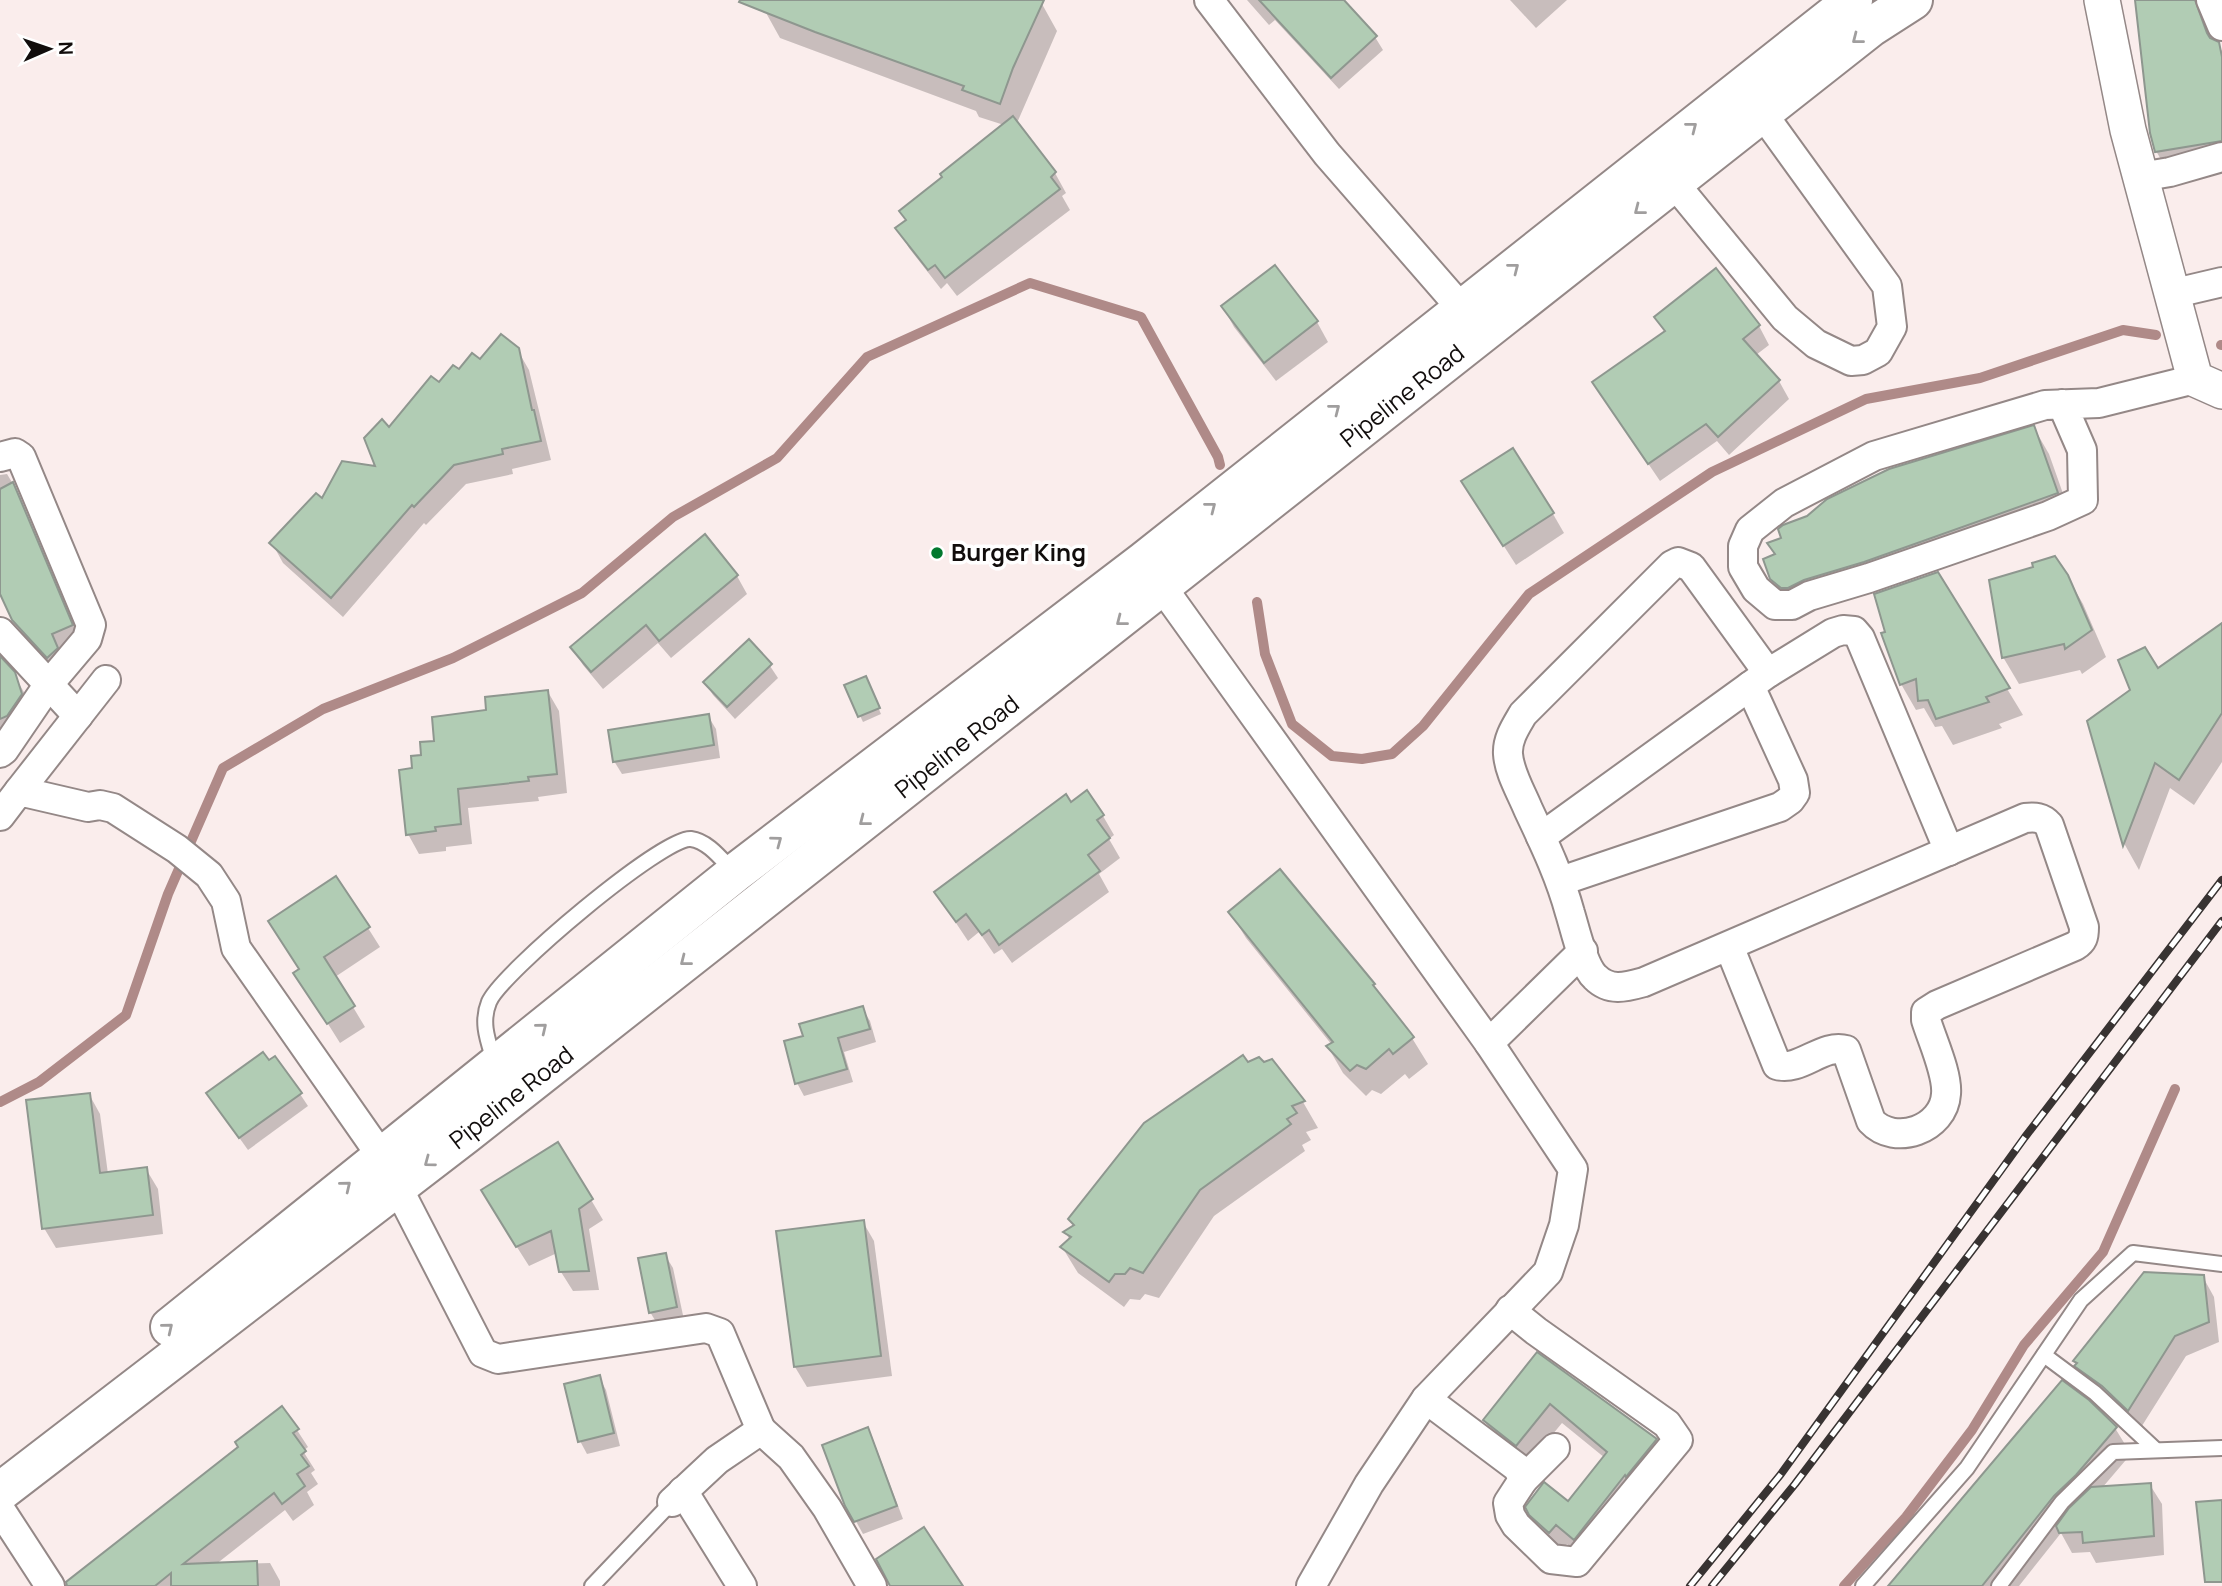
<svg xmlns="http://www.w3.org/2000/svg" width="2222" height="1586" font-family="Manrope,sans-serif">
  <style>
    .shadow { fill: #0003 }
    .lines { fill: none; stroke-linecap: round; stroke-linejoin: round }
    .stream { stroke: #af8a88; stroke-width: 10 }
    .building { fill: #b1ccb4; stroke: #8e978f; stroke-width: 2 }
    .service-casing { stroke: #948887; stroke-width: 18 }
    .minor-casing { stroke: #948887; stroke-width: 32 }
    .tertiary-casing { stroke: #948887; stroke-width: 38 }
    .primary-casing { stroke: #948887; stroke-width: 42 }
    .service { stroke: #fff; stroke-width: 14 }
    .minor { stroke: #fff; stroke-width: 28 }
    .tertiary { stroke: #fff; stroke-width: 35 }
    .primary { stroke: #fff; stroke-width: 38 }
    .rail-casing { stroke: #383332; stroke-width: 8 }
    .rail { stroke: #fff; stroke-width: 5; stroke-dasharray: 16; stroke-linecap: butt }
    .oneway { stroke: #a09e9e }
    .poi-dot { fill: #02782e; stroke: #fff; stroke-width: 2.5 }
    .labels { text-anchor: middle; stroke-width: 7; stroke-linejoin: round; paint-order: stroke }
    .street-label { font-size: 24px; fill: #110d0c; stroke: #fff }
    .poi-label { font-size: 24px; font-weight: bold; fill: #110d0c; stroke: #fff; text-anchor: start }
  </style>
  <rect width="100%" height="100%" fill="#faedec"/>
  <!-- shadow -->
  <g class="shadow">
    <path d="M769,0h264l9,4 15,27 -40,92 38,50 11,20 -4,3 8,14 -113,86 -10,-13 -6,6 -32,-41 -11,-19 106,-104 -25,-8 -3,-6 -196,-73 -15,-27z"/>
    <path d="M1247,0h95l33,37 8,13 -44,39 -64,-69 -6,5z"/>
    <path d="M1510,0h57l-31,28z"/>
    <path d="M2137,0h70l3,35 12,16v118l-50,9 -16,-27z"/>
    <path d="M1716,271l43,55 10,19 -13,10 23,26 10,18 -60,56 -12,-14 -57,40 -55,-81 60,-67 -9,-15z"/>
    <path d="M1223,307l94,15 11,20 -52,39 -42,-54z"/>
    <path d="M517,349l12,21 22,90 -39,9 1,5 -47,10 -40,41 -2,-2 -81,94 -60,-54 -11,-20 51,-42 55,-33 12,-39 49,-44 41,-23z"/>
    <path d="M2034,428l15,26 23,65 -285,87 -15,-28z"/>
    <path d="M7,474l12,20 64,151 -24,32 -34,-37 -25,-51v-114z"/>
    <path d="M1475,501l78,13 11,19 -48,32z"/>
    <path d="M1937,574l86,141 -24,9 3,4 -49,17 -11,-19 -7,1 -11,-19 -8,2 -15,-26z"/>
    <path d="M737,576l10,18 -76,64 -13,-15 -55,46 -20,-24 -11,-18z"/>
    <path d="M2067,576l16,28 23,53 -24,17 -2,-4 -61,14 -16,-27z"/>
    <path d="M2222,625v137l-28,43 -24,-17 -31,82 -14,-25 -36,-123z"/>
    <path d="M0,659l13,14 12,21 7,21 -32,28z"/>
    <path d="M770,666l8,12 -43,41 -22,-24 -8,-13z"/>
    <path d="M868,684l13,30 -18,8 -17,-36z"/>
    <path d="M548,692l11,19 8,82 -29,4 1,4 -71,7 4,36 -26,3v4l-27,3 -11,-20 6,-64 9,-14 13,-13z"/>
    <path d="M708,716l8,13 4,29 -98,16 -8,-13z"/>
    <path d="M1071,804l32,12 11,19 -5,4 11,19 -21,16 10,18 -97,71 -10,-14 -8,5 -15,-22 -11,9 -32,-48z"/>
    <path d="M1280,872l93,113 9,14 30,39 16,26 -19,15 -4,-5 -24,20 -9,-4 -6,6 -23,-23 -15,-26 4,-2 -86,-107 -16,-26z"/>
    <path d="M368,928l12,19 -45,30 30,50 -25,16 -44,-70z"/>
    <path d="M862,1008l8,13 6,21 -32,10 9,30 -49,14 -7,-13 8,-46z"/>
    <path d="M1272,1061l31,41 15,26 -12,4 5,8 -9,5 3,6 -91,65 -55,82 -14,-4 -5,6 -10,-1 -6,8 -46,-34 -16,-26 8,-7 -5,-8 9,-5 -4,-8 178,-154 15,-1z"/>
    <path d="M89,1094l11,20 8,60 38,-5 12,20 5,45 -107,14 -12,-20z"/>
    <path d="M208,1094h92l8,12 -60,44z"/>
    <path d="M558,1144l45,76 -14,9 10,61 -26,1 -12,-19 -4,-19 -28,13 -35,-55z"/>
    <path d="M863,1222l11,19 18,135 -85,11 -12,-20 -17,-134z"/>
    <path d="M665,1255l8,13 11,52 -26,5 -8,-13z"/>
    <path d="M2203,1277l11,20 5,45 -33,14 -46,73 -52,-43 -13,-25z"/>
    <path d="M1537,1355l119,85 11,20 -81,98 -19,-14 -6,8 -22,-23 -11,-20 40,-5 37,-46 -43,-35 -34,41 -32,-24 -11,-20z"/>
    <path d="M599,1377l7,13 14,56 -33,8 -7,-13z"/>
    <path d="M2115,1428l16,26 -29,34 48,-3 12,19 2,51 -68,8 -6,-11 -18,1 -11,-20 -42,53h-128z"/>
    <path d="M867,1429l7,13 29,77 -40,15 -16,-29z"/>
    <path d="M297,1430l11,17 -5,4 12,19 -4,3 7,11 -11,8 7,13 -21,16 -8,-11 -70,55 55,-2 10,18v5h-209z"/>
  </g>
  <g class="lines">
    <!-- stream -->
    <g class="stream">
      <path d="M2221,345h1"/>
      <path d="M1257,602l8,52 27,70 40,32 30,3 30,-5 31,-28 106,-132 183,-122 154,-73 114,-21 143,-48 33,5"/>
      <path d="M0,1102l39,-20 87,-67 42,-121 55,-126 100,-59 130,-51 129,-65 91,-76 104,-59 90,-101 163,-74 111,34 77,140 2,8"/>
      <path d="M1844,1586l62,-69 66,-87 52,-85 79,-93 72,-163"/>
    </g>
  </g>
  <!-- building -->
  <g class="building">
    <path d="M740,0h304l-31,68 -13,36 -38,-14 2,-4 -149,-54 -76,-30z"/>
    <path d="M1259,0h85l33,36 -46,42z"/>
    <path d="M2135,0h60l12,33 3,5 9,4 3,15v84l-67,11 -5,-19z"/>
    <path d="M1013,116l43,56 -5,5 9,12 -115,89 -10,-13 -7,5 -33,-42 11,-8 -7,-9 43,-34 -2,-3z"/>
    <path d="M1275,265l43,56 -54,42 -43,-57z"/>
    <path d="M1716,268l44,57 -17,14 37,41 -62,57 -12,-13 -58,40 -56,-82 73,-51 -11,-14z"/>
    <path d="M501,334l18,14 13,62h2l7,31 -39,8 1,5 -49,11 -40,42 -2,-2 -81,93 -62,-55 47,-50 6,5 20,-37 33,5 -11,-28 18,-19 7,8 42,-51 8,6 14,-17 6,4 13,-16 8,6z"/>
    <path d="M2034,425l24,68 -194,69 -60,18 -16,8h-7l-11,-9 -7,-20 12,-5 -8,-11 14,-5 -3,-9 5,-4 24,-9 20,-17 62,-30z"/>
    <path d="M1513,448l41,65 -51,33 -42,-65z"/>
    <path d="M13,482l60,143 -21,9 6,14 -11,10 -35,-38 -12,-26v-105z"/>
    <path d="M705,534l33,41 -79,66 -13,-16 -55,47 -21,-25z"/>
    <path d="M2055,556l13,19 24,55 -27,19 -1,-5 -62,14 -13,-78 44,-13 -1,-4z"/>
    <path d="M1938,572l72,116 -24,9 3,5 -53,17 -8,-19 -10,1 -2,-22 -16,6 -19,-52 4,-1 -11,-38z"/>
    <path d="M2222,623v90l-43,67 -24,-17 -32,83 -36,-125 43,-31 -12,-30 27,-13 13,21z"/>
    <path d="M749,639l23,25 -45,43 -24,-25z"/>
    <path d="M0,656l15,16 7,22 -15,22 -7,3z"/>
    <path d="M866,676l14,32 -22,9 -14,-32z"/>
    <path d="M548,690l9,84 -29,3 1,4 -71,8 3,35 -26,3 1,4 -30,4 -7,-65 13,-2 -1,-12 10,-1 -1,-13 14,-1 -2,-24 54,-7 -1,-13z"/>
    <path d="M709,714l5,31 -101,17 -5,-32z"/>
    <path d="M1087,790l17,25 -7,5 13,18 -22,17 12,16 -101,74 -10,-15 -7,5 -16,-21 -10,8 -22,-30 132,-98 5,8z"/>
    <path d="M1280,869l95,115 -2,1 41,52 -21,17 -4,-5 -23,20 -9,-4 -7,6 -24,-25 7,-4 -105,-130z"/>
    <path d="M336,876l34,51 -46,30 31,49 -28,18 -34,-51 6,-4 -31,-48z"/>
    <path d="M863,1006l7,23 -32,9 9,31 -52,15 -11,-43 19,-5 -4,-12z"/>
    <path d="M263,1052l6,8 6,-4 27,37 -63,45 -33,-45z"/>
    <path d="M1243,1055l5,7 11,-5 5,5 8,-3 33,42 -13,5 5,7 -10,6 4,5 -91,66 -57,83 -13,-5 -5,6h-10l-6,8 -49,-35 11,-10 -8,-5 11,-7 -6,-6 76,-96z"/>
    <path d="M90,1093l10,80 47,-6 6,48 -111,14 -16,-129z"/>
    <path d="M558,1142l35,57 -14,10 10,62 -30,1 -8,-41 -35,16 -35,-57z"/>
    <path d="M864,1220l17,136 -87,11 -18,-136z"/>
    <path d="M666,1253l11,54 -28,6 -11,-55z"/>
    <path d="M2144,1272l60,3 5,47 -34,14 -47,75 -26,-25 -28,-20 3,-3 -4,-2z"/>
    <path d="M1537,1352l120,87 -31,38 -1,-2 -51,65 -18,-15 -7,8 -20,-18 -4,-8 19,-25 24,19 39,-49 -57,-48 -34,42 -33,-26z"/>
    <path d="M600,1375l14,58 -36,9 -14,-58z"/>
    <path d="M2062,1380l27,20 28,27 -41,48 -22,21 -72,90h-94z"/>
    <path d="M282,1406l17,23 -6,4 13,18 -5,4 8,11 -12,8 8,12 -23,18 -8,-11 -91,71 74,-3 1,25h-87v-13l-16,13h-88l-1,-4 172,-135 -3,-5z"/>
    <path d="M868,1427l29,79 -43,16 -9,-16 -23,-61z"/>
    <path d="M2151,1483l3,53 -71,7 -1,-11 -23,1 -3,-7 13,-18 22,-21z"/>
    <path d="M2222,1500v82h-17l-9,-80z"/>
    <path d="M924,1527l39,59h-73l-14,-27z"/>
  </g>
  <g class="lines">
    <!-- service casing -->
    <g class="service-casing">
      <g id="service">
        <path d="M495,1064c-6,-21 -15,-40 -6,-62 12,-29 175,-166 202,-163 17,2 31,21 42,32"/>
        <path d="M2044,1355l51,38 61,57"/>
        <path d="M592,1586l80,-84"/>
        <path d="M1863,1586l104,-118 114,-168 52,-47 89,11"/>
        <path d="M1999,1586l63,-84 51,-50 109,-4"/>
      </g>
    </g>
    <!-- minor casing -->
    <g class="minor-casing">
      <g id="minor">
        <path d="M1209,0l118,154 135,155"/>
        <path d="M2211,0l11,26"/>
        <path d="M2140,177l30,-5 52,-15"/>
        <path d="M1674,183l111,135 31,26 35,17 12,-1 15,-8 14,-25 -5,-41 -125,-173"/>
        <path d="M2171,294l51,-12"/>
        <path d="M2062,404l20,46 1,50 -35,16 -179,62 -60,18 -17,9h-17l-19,-16 -13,-22v-21l7,-16 34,-27 90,-47 171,-51 54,-2 96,-24"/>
        <path d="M0,457l15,-4 6,4 70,168 -4,14 -38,45 -45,66 -4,3"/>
        <path d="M1152,573l337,470 84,126 -9,56 -16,47 -122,127 -57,85 -58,102"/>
        <path d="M0,632l78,84"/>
        <path d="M19,791l87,-111"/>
        <path d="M0,816l19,-25 69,16 12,-2 13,3 64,41 32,26 17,26 10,47 146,209 101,196 15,6 208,-31 14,5 41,97 -44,30 -45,42"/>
        <path d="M1541,837l227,-164 65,-40 10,-3 11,1 6,7 89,213"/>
        <path d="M1561,881l219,-74 10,-7 5,-7 -2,-13 -43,-94"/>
        <path d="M1729,946l48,119c23,7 46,-22 69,-15l25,71c24,26 73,8 75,-27 2,-20 -14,-54 -20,-74v-8l11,-7 138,-59c8,-5 9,-9 9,-19l-35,-102c-7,-8 -14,-8 -24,-7l-381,164c-18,5 -34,10 -49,-5 -12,-11 -20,-48 -25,-64 -10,-37 -26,-70 -42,-104 -7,-17 -19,-37 -20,-55 -1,-15 8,-28 15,-40l149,-149 6,-3 13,5 77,106"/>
        <path d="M1489,1043l94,-92"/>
        <path d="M1426,1399l92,69 5,12 -15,23 2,12 6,10 35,34 26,3 101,-122 -11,-16 -131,-93 -26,-21"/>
        <path d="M761,1430l30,27 36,51 45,78"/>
        <path d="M1523,1480l32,-32"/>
        <path d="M683,1491l59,95"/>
        <path d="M0,1509l50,77"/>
      </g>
    </g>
    <!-- tertiary casing -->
    <g class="tertiary-casing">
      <path id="tertiary" d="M2102,0l26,130 67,249 27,12"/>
    </g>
    <!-- primary casing -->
    <g class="primary-casing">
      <g id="primary">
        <path d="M170,1327l565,-454 409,-312 709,-561"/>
        <path id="s1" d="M0,1492l466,-358 1405,-1107 42,-27"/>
      </g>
    </g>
    <!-- service -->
    <use href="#service" class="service"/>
    <!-- minor -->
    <use href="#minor" class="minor"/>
    <!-- tertiary -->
    <use href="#tertiary" class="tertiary"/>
    <!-- primary -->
    <use href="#primary" class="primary"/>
    <!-- rail casing -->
    <g class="rail-casing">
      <g id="rail">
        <path d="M1690,1586l91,-112 244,-337 197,-257"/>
        <path d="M1712,1586l83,-102 427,-563"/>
      </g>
    </g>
    <!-- rail -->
    <use href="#rail" class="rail"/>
  </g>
  <!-- one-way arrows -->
  <defs><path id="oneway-chevron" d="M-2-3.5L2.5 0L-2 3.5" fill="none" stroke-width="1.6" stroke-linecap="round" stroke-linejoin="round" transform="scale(1.75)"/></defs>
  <g class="oneway">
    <use href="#oneway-chevron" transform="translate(1857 39) rotate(142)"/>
    <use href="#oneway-chevron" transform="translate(1692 127) rotate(-38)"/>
    <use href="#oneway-chevron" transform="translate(1639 210) rotate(142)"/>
    <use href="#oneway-chevron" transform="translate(1514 268) rotate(-38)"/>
    <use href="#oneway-chevron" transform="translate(1335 409) rotate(-38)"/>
    <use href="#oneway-chevron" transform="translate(1211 507) rotate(-38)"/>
    <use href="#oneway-chevron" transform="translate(1121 621) rotate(142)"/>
    <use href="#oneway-chevron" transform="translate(864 821) rotate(142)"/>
    <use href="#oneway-chevron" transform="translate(777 841) rotate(-37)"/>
    <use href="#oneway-chevron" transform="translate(685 961) rotate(142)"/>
    <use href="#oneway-chevron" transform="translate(542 1028) rotate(-39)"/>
    <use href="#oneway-chevron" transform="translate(429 1162) rotate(143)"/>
    <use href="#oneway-chevron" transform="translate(346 1186) rotate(-39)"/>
    <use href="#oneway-chevron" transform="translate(168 1328) rotate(-39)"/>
  </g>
  <!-- markers -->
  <circle class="poi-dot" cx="937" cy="553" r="7"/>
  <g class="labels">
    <!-- street labels -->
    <g class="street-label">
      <text dy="8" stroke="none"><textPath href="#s1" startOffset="1780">Pipeline Road</textPath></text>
      <text dy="8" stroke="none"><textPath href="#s1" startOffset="1213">Pipeline Road</textPath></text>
      <text dy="8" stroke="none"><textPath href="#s1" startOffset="646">Pipeline Road</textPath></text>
    </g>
    <!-- poi labels -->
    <g class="poi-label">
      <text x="951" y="561">Burger King</text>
    </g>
  </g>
  <!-- north arrow -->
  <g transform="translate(49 49) rotate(88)" stroke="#ffffff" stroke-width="5" paint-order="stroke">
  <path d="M0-5L12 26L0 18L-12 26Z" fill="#110d0c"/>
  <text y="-10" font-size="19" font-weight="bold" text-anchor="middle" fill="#110d0c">N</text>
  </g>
</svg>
